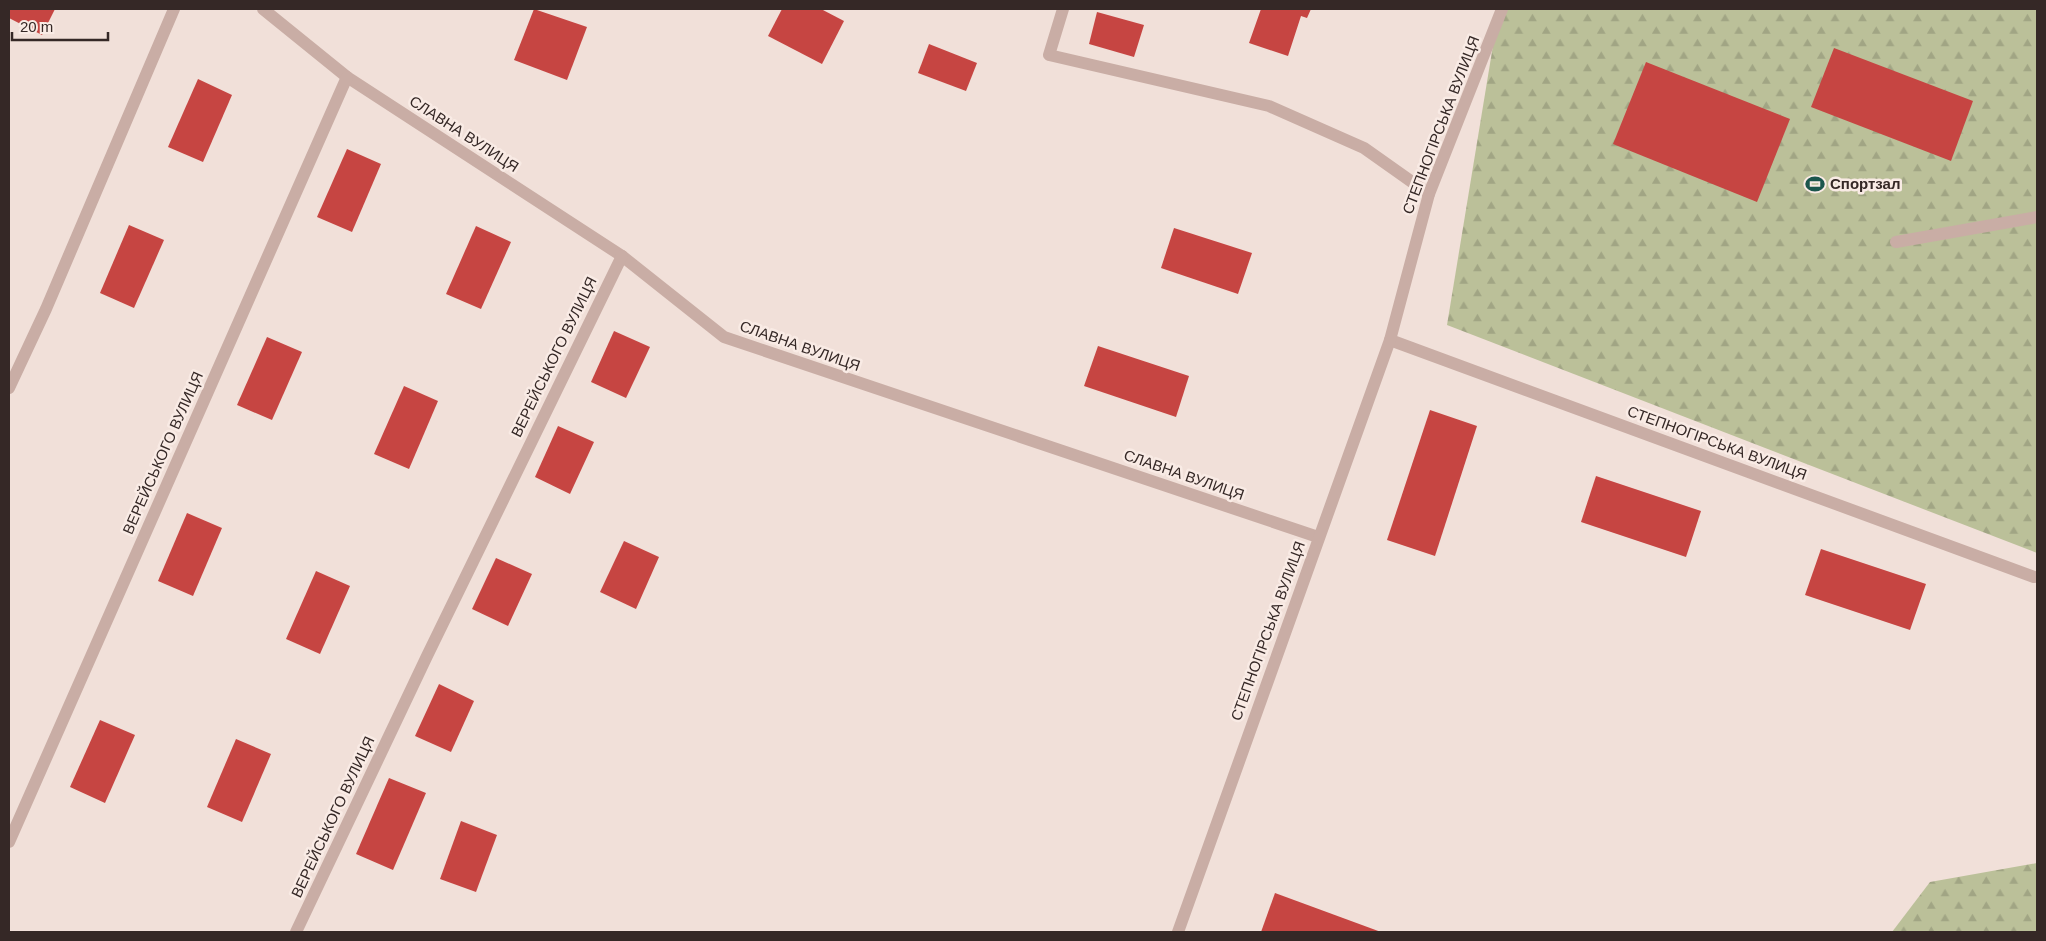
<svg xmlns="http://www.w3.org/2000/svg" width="2046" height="941" font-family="Arial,sans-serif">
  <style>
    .forest { fill: url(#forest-firs) }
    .building { fill: #c64542 }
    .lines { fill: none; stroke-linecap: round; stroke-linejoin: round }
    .lane { stroke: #c9ada5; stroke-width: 12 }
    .street { stroke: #c9ada5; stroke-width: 12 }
    .labels { text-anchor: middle; stroke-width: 5; stroke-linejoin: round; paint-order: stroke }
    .street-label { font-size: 15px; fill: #352826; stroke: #f9ebe5 }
    .poi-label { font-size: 15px; font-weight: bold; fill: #352826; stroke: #f9ebe5; text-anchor: start }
  </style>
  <defs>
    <pattern id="forest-firs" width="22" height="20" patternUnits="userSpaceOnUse" patternTransform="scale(1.25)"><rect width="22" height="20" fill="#bbc099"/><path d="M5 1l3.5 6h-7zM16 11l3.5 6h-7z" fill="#a1a584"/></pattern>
  </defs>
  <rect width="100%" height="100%" fill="#f1e0d9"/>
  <!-- forest -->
  <g class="forest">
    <path d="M1499,9h538v544l-590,-228z"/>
    <path d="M2037,863v69h-145l38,-50z"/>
  </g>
  <!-- building -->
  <g class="building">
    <path d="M9,9h46l-13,26 -33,-17z"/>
    <path d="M534,9l53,18 -20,53 -53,-20z"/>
    <path d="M782,9h39l23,12 -22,43 -54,-28z"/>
    <path d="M1261,9h50l-4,9 -6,-2 -13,40 -39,-13z"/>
    <path d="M1097,12l47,13 -10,32 -45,-13z"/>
    <path d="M929,44l48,19 -11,28 -48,-18z"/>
    <path d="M1834,48l139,53 -22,60 -140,-54z"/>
    <path d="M1646,62l144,57 -33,83 -144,-58z"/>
    <path d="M198,79l34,16 -29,67 -35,-15z"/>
    <path d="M347,149l34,15 -29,68 -35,-15z"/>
    <path d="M129,225l35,15 -30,68 -34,-15z"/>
    <path d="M476,226l35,16 -30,67 -35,-15z"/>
    <path d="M1174,228l78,25 -14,41 -77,-26z"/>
    <path d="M614,331l36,16 -24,51 -35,-16z"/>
    <path d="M267,337l35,15 -30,68 -35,-15z"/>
    <path d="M1098,346l91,30 -13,41 -92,-31z"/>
    <path d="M404,386l34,15 -29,68 -35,-15z"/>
    <path d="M1430,410l47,16 -42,130 -48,-16z"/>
    <path d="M558,426l36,16 -24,52 -35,-17z"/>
    <path d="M1596,476l105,35 -15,46 -105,-35z"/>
    <path d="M187,513l35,15 -29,68 -35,-15z"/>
    <path d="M624,541l35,16 -23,52 -36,-17z"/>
    <path d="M1821,549l105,35 -16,46 -105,-35z"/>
    <path d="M496,558l36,16 -24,52 -36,-17z"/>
    <path d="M316,571l34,15 -30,68 -34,-15z"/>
    <path d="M439,684l35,17 -23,51 -36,-16z"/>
    <path d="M100,720l35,15 -30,68 -35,-16z"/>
    <path d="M236,739l35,15 -29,68 -35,-15z"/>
    <path d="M389,778l37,15 -33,77 -37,-16z"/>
    <path d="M461,821l36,14 -21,57 -36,-13z"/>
    <path d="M1275,893l106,39h-120z"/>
  </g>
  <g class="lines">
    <!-- lane -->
    <g class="lane">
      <path d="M1063,9l-14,46 220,51 95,42 65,46"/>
      <path d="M1896,242l141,-25"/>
    </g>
    <!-- street -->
    <g class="street">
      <path d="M263,9l84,68 275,179 102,81 594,200"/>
      <path d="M1390,340l644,237"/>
      <path d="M9,388l37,-79 128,-300"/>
      <path d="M9,842l338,-765"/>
      <path d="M296,932l131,-276 195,-400"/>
      <path d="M1178,932l212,-592 39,-146 73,-185"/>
    </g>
  </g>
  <!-- icons -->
  <defs>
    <g id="stadium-bare" transform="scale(1.5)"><path d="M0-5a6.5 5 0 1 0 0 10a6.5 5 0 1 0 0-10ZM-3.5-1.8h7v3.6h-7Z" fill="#1c564d" stroke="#f9ebe5" stroke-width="2.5" paint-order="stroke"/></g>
  </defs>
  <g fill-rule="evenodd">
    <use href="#stadium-bare" x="1815" y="184"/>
  </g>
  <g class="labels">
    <!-- street labels -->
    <g class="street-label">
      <text transform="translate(1441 125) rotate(-69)" y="5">СТЕПНОГІРСЬКА ВУЛИЦЯ</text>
      <text transform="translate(464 134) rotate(33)" y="5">СЛАВНА ВУЛИЦЯ</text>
      <text transform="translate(800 346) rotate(19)" y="5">СЛАВНА ВУЛИЦЯ</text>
      <text transform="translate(554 357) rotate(-64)" y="5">ВЕРЕЙСЬКОГО ВУЛИЦЯ</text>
      <text transform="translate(1717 443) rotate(20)" y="5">СТЕПНОГІРСЬКА ВУЛИЦЯ</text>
      <text transform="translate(163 453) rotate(-66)" y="5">ВЕРЕЙСЬКОГО ВУЛИЦЯ</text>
      <text transform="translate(1184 475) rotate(19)" y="5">СЛАВНА ВУЛИЦЯ</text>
      <text transform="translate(1268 631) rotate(-70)" y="5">СТЕПНОГІРСЬКА ВУЛИЦЯ</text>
      <text transform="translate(333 817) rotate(-65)" y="5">ВЕРЕЙСЬКОГО ВУЛИЦЯ</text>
    </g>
    <!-- poi labels -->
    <g class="poi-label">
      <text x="1830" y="189">Спортзал</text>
    </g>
  </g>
  <!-- border -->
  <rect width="2046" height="941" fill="none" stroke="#352826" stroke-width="20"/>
  <!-- scale -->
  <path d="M12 32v8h96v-8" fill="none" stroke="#352826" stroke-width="2.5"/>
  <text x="20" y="32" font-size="15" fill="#352826" stroke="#f9ebe5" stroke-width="4" paint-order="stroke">20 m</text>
</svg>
